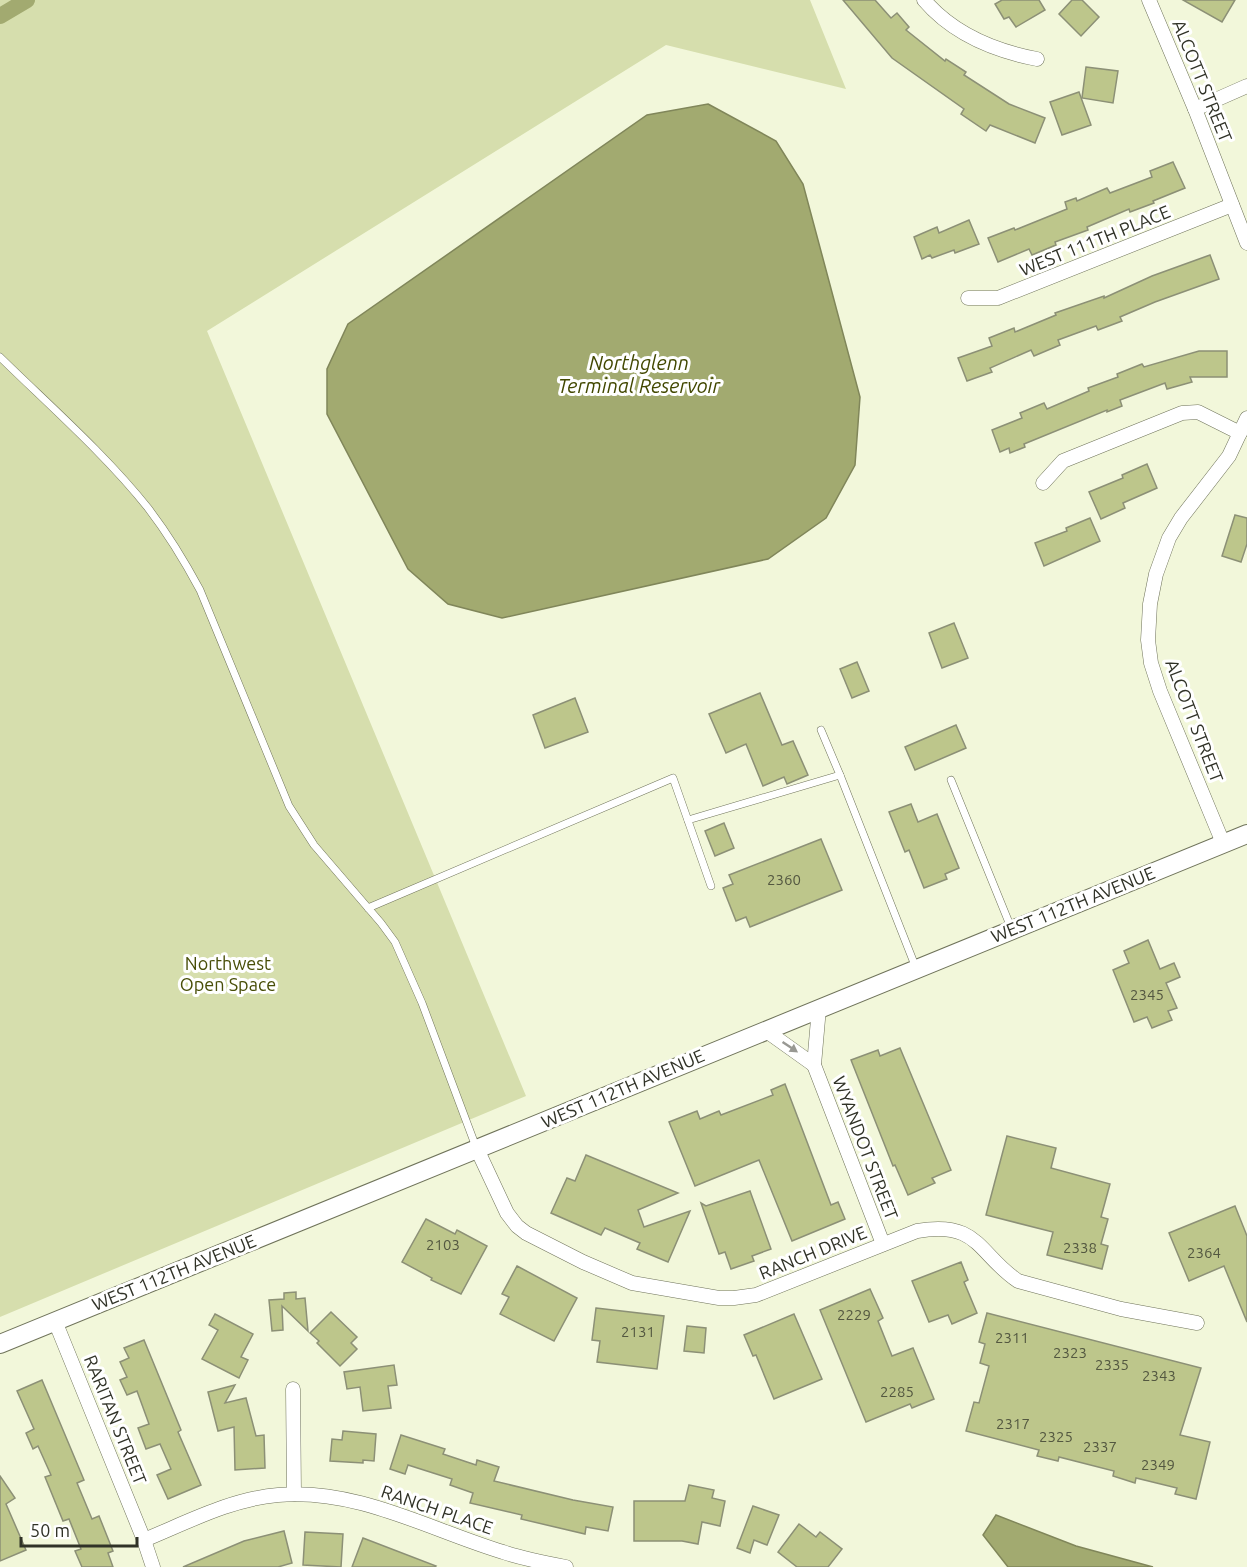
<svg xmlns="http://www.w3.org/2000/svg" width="1247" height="1567" font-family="Ubuntu,sans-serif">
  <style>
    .green { fill: #d6dead }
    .water { fill: #a2aa70; stroke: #80865a; stroke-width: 1.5 }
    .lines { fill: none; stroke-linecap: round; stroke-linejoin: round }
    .canal { stroke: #a2aa70; stroke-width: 16 }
    .building { fill: #bdc68b; stroke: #8c9076; stroke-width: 1.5 }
    .service-casing { stroke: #6f735a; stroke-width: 8 }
    .minor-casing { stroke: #6f735a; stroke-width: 15 }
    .secondary-casing { stroke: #6f735a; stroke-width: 20 }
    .service { stroke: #fff; stroke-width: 7 }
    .minor { stroke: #fff; stroke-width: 14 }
    .secondary { stroke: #fff; stroke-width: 18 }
    .oneway { fill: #989893 }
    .labels { text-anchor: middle; stroke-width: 6; stroke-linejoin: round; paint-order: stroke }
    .number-label { font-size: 15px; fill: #535740 }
    .street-label { font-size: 18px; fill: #303227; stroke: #fff }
    .park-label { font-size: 18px; fill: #484e08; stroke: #fff }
    .water-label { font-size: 20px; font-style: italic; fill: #424800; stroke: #fff }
  </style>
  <rect width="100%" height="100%" fill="#f2f7da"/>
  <!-- green -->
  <path class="green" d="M0,0h810l36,89 -180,-44 -459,286 319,765 -526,221z"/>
  <!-- water -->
  <g class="water">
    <path d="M708,104l68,37 27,43 57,213 -5,68 -29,53 -58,41 -266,59 -54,-14 -40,-35 -81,-155v-45l21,-45 299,-209z"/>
    <path d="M996,1515l80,31 77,21h-145l-25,-32z"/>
  </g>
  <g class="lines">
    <!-- canal -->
    <path class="canal" d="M0,16l27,-16"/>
  </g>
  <!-- building -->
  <g class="building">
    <path d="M843,0h32l16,18 6,-5 12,14 -3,3 39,31 1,-2 20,13 -2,3 45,29 36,14 -10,25 -45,-18 -4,6 -25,-17 3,-5 -72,-51z"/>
    <path d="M1002,0h37l6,10 -29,17 -7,-10 -5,2 -9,-15z"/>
    <path d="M1072,0h10l17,17 -18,19 -22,-22z"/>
    <path d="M1183,0h52l-13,22z"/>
    <path d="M1086,67l32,4 -5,32 -31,-5z"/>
    <path d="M1079,92l12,33 -29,10 -12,-33z"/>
    <path d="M1173,162l12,26 -32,13 1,2 -24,9 -1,-3 -42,18 1,3 -33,12 1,3 -24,10 -3,-6 -31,13 -10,-24 26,-10 1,2 52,-21 -2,-7 11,-4 1,3 30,-13 3,5 42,-16 -2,-6z"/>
    <path d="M969,220l10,24 -24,9 -1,-3 -22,8 -2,-3 -8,4 -8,-22 23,-10 2,6z"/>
    <path d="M1210,255l9,24 -64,23 -35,15 2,4 -24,9 -2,-4 -38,14 2,5 -26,11 -3,-6 -41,18 2,4 -25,9 -9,-23 34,-12 -3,-8 25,-10 1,4 41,-17 -1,-2 49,-17v2l48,-22z"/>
    <path d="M1199,351h28v26h-37l2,5 -25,7 -2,-6 -45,17 2,6 -15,6v-2l-83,34 1,3 -15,6 -1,-5 -9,4 -8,-22 30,-12 -2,-5 24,-10 3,6 42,-18 -1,-3 30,-11 -1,-3 25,-10 2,3z"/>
    <path d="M1147,464l10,24 -34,15 2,5 -24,11 -12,-27 34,-14 -1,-3z"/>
    <path d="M1235,515l12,3v26l-6,18 -19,-6z"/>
    <path d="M1090,518l10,23 -56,25 -9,-23 32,-12 -1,-3z"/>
    <path d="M954,623l14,35 -26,10 -13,-35z"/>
    <path d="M857,662l12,29 -17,7 -12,-29z"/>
    <path d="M760,693l22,52 11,-4 15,34 -21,9 -3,-7 -21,9 -17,-42 -20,9 -17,-39z"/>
    <path d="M575,698l13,34 -43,16 -12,-33z"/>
    <path d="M956,725l10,23 -51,22 -10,-23z"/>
    <path d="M911,804l7,18 19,-8 22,54 -14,6 2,5 -23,9 -15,-38 -4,2 -16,-40z"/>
    <path d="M724,823l10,25 -19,8 -10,-25z"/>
    <path d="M821,839l21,51 -92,37 -4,-10 -10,4 -13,-33 10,-4 -4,-9z"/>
    <path d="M1148,940l12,29 14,-6 6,14 -14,6 11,25 -9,3 4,9 -20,8 -5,-11 -13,5 -21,-52 16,-7 -5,-12z"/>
    <path d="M900,1048l51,122 -19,8 3,5 -27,12 -13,-30 -2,1 -42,-106 27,-10 2,6z"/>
    <path d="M785,1084l46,121 7,-3 7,17 -53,22 -33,-81 -64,26 -26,-64 28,-11 3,8 19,-8 2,4 52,-20 -2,-5z"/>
    <path d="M1007,1136l49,12 -5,20 59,16 -9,33 7,2 -7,25 7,2 -6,23 -55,-14 6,-23 -67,-17z"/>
    <path d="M586,1155l92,38 -40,17 6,17 46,-16 -22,51 -31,-13 3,-6 -35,-15 -4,7 -50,-22 16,-35 8,3z"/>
    <path d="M750,1191l21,58 -19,7 2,5 -23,8 -6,-17 -6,2 -18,-51 5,3z"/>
    <path d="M1235,1206l12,30v86l-23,-56 -35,15 -20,-48z"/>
    <path d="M426,1219l29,15 2,-4 30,16 -26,48 -30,-14 1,-2 -30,-16z"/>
    <path d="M961,1262l7,18 -4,2 13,31 -25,11 -4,-9 -19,7 -17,-41z"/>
    <path d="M517,1266l60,32 -23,43 -54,-27 9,-17 -7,-3z"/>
    <path d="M870,1289l13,29 -5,3 14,35 21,-8 21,51 -22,9 -2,-4 -44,18 -46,-112z"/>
    <path d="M296,1292v7l9,-1 3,33 -26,-25 1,24 -11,1 -3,-31 15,-1v-6z"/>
    <path d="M596,1308l68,8 -7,53 -60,-7 3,-21 -8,-1z"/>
    <path d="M331,1312l26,25 -6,6 6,6 -17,17 -23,-23 2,-2 -9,-8z"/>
    <path d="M987,1313l214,55 -21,67 30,7 -14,57 -21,-5 2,-6 -41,-10 -1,5 -22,-7 1,-5 -55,-14 -1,4 -21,-5 2,-6 -73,-19 8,-29 5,1 10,-37 -9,-3 5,-19 -6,-2z"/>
    <path d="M215,1314l38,20 -12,23 7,3 -9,18 -37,-19 16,-29 -9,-5z"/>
    <path d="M794,1314l28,65 -48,20 -18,-44 -3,1 -9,-21z"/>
    <path d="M687,1326l19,2 -2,25 -20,-2z"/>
    <path d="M144,1340l37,90 -3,2 23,53 -33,14 -11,-24 14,-6 -11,-25 -14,5 -8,-21 11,-4 -12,-33 -10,4 -7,-15 7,-3 -7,-15 9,-4 -5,-10z"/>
    <path d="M394,1365l3,20 -9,1 3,22 -28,3 -3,-24 -13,2 -3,-17z"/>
    <path d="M42,1380l42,100 -7,3 15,36 7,-3 14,35 -5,2 5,14h-31l-7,-16 6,-2 -12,-30 -6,2 -18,-44 6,-2 -13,-29 -5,3 -7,-16 8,-4 -17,-38z"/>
    <path d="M235,1385l-10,18 21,-5 10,38 8,-1 1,33 -30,2 -1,-43 -16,4 -10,-39z"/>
    <path d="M343,1431l33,3 -2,27 -11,-1v3l-33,-2 2,-22 10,1z"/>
    <path d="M401,1435l44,14 -2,5 33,11 1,-5 22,7 -5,14 79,19 40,7 -5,24 -22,-4 -1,7 -64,-15 1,-4 -52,-12 3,-10 -23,-8 2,-6 -44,-14 -3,9 -15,-5z"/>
    <path d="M0,1476l15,22 -9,6 20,46 -26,11z"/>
    <path d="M689,1485l25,5 -2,8 13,3 -5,25 -18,-4 -4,22 -16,-3h-48v-40h51z"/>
    <path d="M753,1506l26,9 -12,30 -13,-5 -4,13 -13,-5z"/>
    <path d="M799,1524l17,13 4,-5 22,17 -14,18h-31l-19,-15z"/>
    <path d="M284,1531l8,32 -14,4h-95l61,-26z"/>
    <path d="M305,1532l38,2 -2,33 -38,-2z"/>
    <path d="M363,1538l73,28 -1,1h-83z"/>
  </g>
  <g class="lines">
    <!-- service casing -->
    <g class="service-casing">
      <g id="service">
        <path d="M0,357c49,48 106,98 148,151 20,26 37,54 52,82l89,216 25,39 67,78 14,19 27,61 54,144"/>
        <path d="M840,775l76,193"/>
        <path d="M951,780l61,150"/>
        <path d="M688,820l152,-45 -19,-45"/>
        <path d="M368,908l305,-130 38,108"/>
      </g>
    </g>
    <!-- minor casing -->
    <g class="minor-casing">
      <g id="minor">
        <path d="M924,0c29,34 71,51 113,59"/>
        <path d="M1149,0l46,109 52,134"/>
        <path d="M1195,109l52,-23"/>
        <path d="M968,298h30l234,-93"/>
        <path d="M1043,483l20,-22 119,-48 16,-1 42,21"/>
        <path d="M1223,843l-63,-152 -9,-28 -3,-23 2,-36 6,-30 13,-36 12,-20 48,-62 18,-38"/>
        <path d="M819,1008l-5,57 69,179"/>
        <path d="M765,1030l49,35"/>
        <path d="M477,1149l30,64 10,13 9,7 57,29 49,21 87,15h15l22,-3 161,-64c62,-11 61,23 101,50l103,28 76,14"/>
        <path d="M55,1321l89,219 9,27"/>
        <path d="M293,1389l1,105"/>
        <path d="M144,1540c44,-18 87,-41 134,-45 80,-7 152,35 225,57 21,7 42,11 63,15"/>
      </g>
    </g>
    <!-- secondary casing -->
    <g class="secondary-casing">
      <path id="secondary" d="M0,1344l1247,-510"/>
    </g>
    <!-- service -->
    <use href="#service" class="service"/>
    <!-- minor -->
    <use href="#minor" class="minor"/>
    <!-- secondary -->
    <use href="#secondary" class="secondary"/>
  </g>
  <!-- one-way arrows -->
  <defs><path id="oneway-solid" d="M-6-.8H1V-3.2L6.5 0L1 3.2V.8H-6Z" transform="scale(1.5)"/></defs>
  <use class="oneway" href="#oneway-solid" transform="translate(790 1047) rotate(34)"/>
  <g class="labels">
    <!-- number labels -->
    <g class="number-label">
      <text x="784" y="885">2360</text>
      <text x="1147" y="1000">2345</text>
      <text x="443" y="1250">2103</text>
      <text x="1080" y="1253">2338</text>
      <text x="1204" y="1258">2364</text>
      <text x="854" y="1320">2229</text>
      <text x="638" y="1337">2131</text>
      <text x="1012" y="1343">2311</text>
      <text x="1070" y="1358">2323</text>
      <text x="1112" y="1370">2335</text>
      <text x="1159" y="1381">2343</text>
      <text x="897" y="1397">2285</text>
      <text x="1013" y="1429">2317</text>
      <text x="1056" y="1442">2325</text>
      <text x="1100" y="1452">2337</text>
      <text x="1158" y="1470">2349</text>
    </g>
    <!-- street labels -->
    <g class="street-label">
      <text transform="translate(1202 81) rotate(68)" y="6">ALCOTT STREET</text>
      <text transform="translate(1095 241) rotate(-22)" y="6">WEST 111TH PLACE</text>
      <text transform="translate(1194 721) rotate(69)" y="6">ALCOTT STREET</text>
      <text transform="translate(1073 905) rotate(-22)" y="6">WEST 112TH AVENUE</text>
      <text transform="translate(623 1089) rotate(-23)" y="6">WEST 112TH AVENUE</text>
      <text transform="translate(865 1148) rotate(69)" y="6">WYANDOT STREET</text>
      <text transform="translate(813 1253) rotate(-22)" y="6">RANCH DRIVE</text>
      <text transform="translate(174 1273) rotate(-22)" y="6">WEST 112TH AVENUE</text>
      <text transform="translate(115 1420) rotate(68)" y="6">RARITAN STREET</text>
      <text transform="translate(437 1510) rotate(19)" y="6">RANCH PLACE</text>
    </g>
    <!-- park labels -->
    <g class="park-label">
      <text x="228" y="970">Northwest<tspan x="228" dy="21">Open Space</tspan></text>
    </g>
    <!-- water labels -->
    <g class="water-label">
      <text x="639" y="370">Northglenn<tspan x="639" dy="23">Terminal Reservoir</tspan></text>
    </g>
  </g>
  <!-- scale -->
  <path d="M21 1537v9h116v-9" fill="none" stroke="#303227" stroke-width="3"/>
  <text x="30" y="1537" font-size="18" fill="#303227" stroke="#ffffff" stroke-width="4.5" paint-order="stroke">50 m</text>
</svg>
